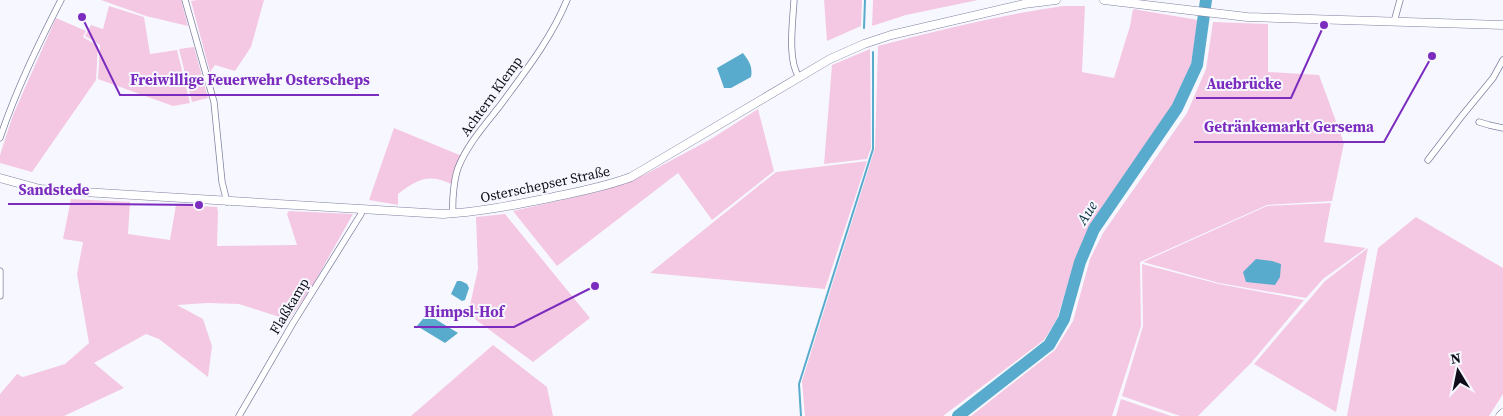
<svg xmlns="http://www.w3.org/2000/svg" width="1503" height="416" font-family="'Source Serif 4',serif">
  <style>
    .green { fill: #f4c8e3 }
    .water { fill: #58abcc }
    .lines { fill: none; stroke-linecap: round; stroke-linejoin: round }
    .stream { stroke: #58abcc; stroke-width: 2 }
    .river { stroke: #58abcc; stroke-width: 12 }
    .street-casing { stroke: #7f80a1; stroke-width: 7 }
    .secondary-casing { stroke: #7f80a1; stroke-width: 9 }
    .street { stroke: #fff; stroke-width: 5.5 }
    .secondary { stroke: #fff; stroke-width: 8 }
    .labels { text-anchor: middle; stroke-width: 4; stroke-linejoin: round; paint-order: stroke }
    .street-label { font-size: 14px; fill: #0e0d19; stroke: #f7f8ff }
    .water-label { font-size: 15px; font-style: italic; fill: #09313f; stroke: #f7f8ff }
    .leader { fill: none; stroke: #7b2cbf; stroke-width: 2 }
    .callout-dot { fill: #7b2cbf; stroke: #f7f8ff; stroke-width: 2 }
    .callout-label { font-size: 15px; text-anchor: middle; font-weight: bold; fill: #7b2cbf; stroke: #f7f8ff; stroke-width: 4; stroke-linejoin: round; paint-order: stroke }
  </style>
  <rect width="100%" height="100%" fill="#f7f8ff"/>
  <!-- green -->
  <g class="green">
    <path d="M101,0h80l7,26 -42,-10z"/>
    <path d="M197,0h67l-13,47 -16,24 -20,-6 -5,7 -19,-71z"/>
    <path d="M824,0h38l-1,26 -34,15z"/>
    <path d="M873,0h105l-72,15 -34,11z"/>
    <path d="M109,6l35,11 6,37 27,-4 13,53 -17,3 -75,-27 2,-34 -15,-9 6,-11 12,4z"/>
    <path d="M1063,6h22l-3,66 32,6 16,-52 3,-17 65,11 -7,44 -20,43 -80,117 -16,37 -18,58 -13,21 -101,76h-138l-3,-35 73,-233 3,-102c61,-16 122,-31 185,-40z"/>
    <path d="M56,18l30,13 -3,6 15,9 -2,34 -64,92 -32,-9v-8l13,-40z"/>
    <path d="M1213,22l55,2v48l51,3 25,68 -12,58 -65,4 -127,57 1,64 -29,90h-141l84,-66 18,-29 17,-62 13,-26 84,-120 19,-44z"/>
    <path d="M194,47l14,51 -16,4 -13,-53z"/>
    <path d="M870,49l1,99 -4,11 -43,5 8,-99z"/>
    <path d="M758,109l16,62 -62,49 -34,-47 -121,93 -44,-55 84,-19 47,-17 67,-36z"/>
    <path d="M394,128l68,28 -7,13 -4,15c-23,-11 -34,-4 -53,10v11l-29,-5z"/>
    <path d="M867,161l-42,128 -175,-16 126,-101z"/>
    <path d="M71,199l59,3 -2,32 42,6 6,-35 41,2 1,5 -1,34 80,-1 -10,-31 2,-3 64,3 -40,71 -24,35 -50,-16 -31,-1 -31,2 26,14 9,27 -4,31 -49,-38 -13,-5 -52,29 30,25 -60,28h-64v-22l17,-20 6,3 42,-13 24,-21 -12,-69 6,-32 -20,-3z"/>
    <path d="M1331,203l-7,39 42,6 -43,31 -17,19 -87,-15 -76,-21 124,-56z"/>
    <path d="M505,214l85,104 -57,44 -65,-48 10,-45 -2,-52z"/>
    <path d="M1416,217l87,51v126l-14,22h-142l31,-168z"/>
    <path d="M1368,248l-32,164 -82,-48 71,-83z"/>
    <path d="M1142,264l77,20 85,16 -53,63 -53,53h-18l-58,-20 21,-70z"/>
    <path d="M493,345l54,42 6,29h-142z"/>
    <path d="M1121,399l50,17h-55z"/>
  </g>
  <!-- water -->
  <g class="water">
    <path d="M743,53c6,8 10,14 8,24l-20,11h-7l-7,-20z"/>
    <path d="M1256,259l16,2 9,3 -1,13 -5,8 -29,-3 -3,-10z"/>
    <path d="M457,281h4l6,3 2,4 -4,12 -3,1 -11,-7z"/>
    <path d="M427,314l31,19 -13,10 -28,-17z"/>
  </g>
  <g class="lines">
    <!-- stream -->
    <g class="stream">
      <path d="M864,28l1,-28"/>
      <path d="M801,416l-2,-32 74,-235v-97"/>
    </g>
    <!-- river -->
    <path class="river" d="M958,416l91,-71 15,-26 16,-57 14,-33 83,-121 20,-43 9,-65"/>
    <!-- street casing -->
    <g class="street-casing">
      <g id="street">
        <path d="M185,0l29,102 8,80 5,20"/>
        <path d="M794,0c-1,21 -7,60 5,77"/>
        <path d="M1394,22l6,-22"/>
        <path d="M1479,122l10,3 14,3"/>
        <path d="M0,138c16,-48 38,-93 61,-138"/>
        <path d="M1428,160l33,-43 32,-39 10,-18"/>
        <path d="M453,213c-1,-12 1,-34 5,-45 9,-23 26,-42 41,-61 25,-34 52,-68 68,-107"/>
        <path d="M0,271v25"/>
        <path d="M239,416l54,-93 68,-109 1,-5"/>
      </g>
    </g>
    <!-- secondary casing -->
    <g class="secondary-casing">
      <g id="secondary">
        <path d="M1104,0l143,17 256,8"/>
        <path d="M0,178l40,11 27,2 376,23c36,-2 71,-9 106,-16 28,-6 56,-11 82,-21l199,-118 34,-15 27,-9 133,-31 32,-4"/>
        <path d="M1500,416l3,-3"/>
      </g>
    </g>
    <!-- street -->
    <use href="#street" class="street"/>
    <!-- secondary -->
    <use href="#secondary" class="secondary"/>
  </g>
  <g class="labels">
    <!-- street labels -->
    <g class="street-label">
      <text transform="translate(491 96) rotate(-54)" y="5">Achtern Klemp</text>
      <text transform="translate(545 184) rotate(-12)" y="5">Osterschepser Straße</text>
      <text transform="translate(289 306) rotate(-59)" y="5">Flaßkamp</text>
    </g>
    <!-- water labels -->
    <g class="water-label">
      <text transform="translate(1087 213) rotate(-58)" y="5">Aue</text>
    </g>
  </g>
  <!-- callouts -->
  <path class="leader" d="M82 17L120 95H379M1324 25L1291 98H1196M1432 56L1384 142H1194M199 205L99 204H8M595 286L514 327H414"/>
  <g class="callout-dot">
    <circle cx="82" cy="17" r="5"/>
    <circle cx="1324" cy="25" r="5"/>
    <circle cx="1432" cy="56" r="5"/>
    <circle cx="199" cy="205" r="5"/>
    <circle cx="595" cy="286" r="5"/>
  </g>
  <g class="callout-label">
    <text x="250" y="85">Freiwillige Feuerwehr Osterscheps</text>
    <text x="1244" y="89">Auebrücke</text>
    <text x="1289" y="132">Getränkemarkt Gersema</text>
    <text x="54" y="195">Sandstede</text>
    <text x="464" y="317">Himpsl-Hof</text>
  </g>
  <!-- north arrow -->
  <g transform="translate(1458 371) rotate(350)" stroke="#f7f8ff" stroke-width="4" paint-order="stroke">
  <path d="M0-4L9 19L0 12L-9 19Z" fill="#0e0d19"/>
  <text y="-8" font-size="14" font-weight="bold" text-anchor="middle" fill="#0e0d19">N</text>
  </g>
</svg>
